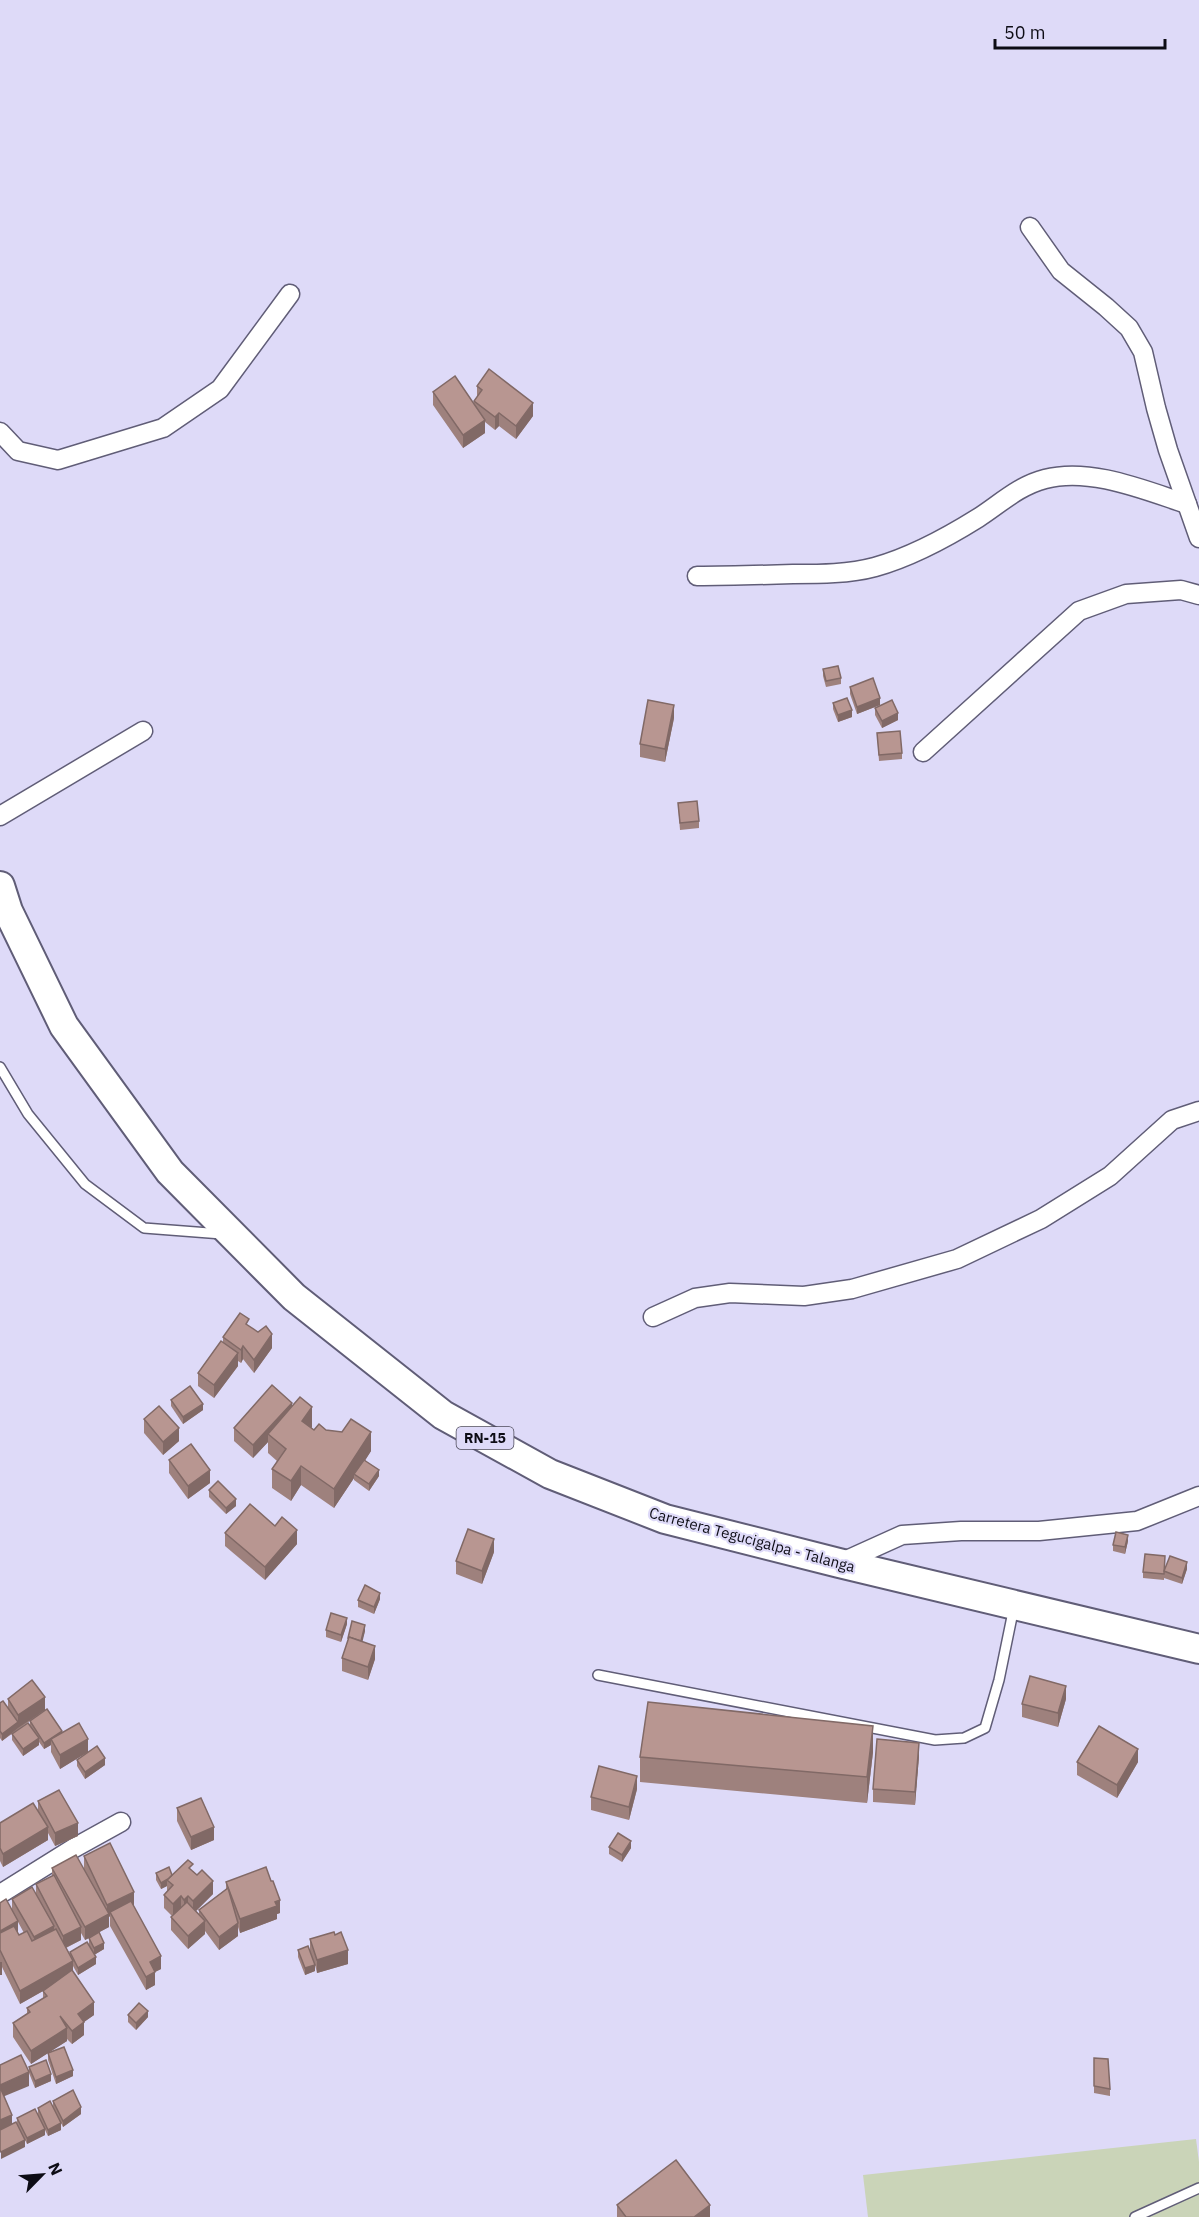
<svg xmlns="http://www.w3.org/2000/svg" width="1199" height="2217" font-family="'IBM Plex Sans',sans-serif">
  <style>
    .green { fill: #cad4b8 }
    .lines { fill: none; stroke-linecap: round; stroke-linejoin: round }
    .lane-casing { stroke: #605d77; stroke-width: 12 }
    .street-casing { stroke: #605d77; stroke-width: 21 }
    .primary-casing { stroke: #605d77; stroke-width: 32 }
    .lane { stroke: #fff; stroke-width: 9 }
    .street { stroke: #fff; stroke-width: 18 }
    .primary { stroke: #fff; stroke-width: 28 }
    .wall { fill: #9e817d; fill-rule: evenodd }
    .shaded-wall { fill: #816966 }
    .building { fill: #b89691; stroke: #816966; stroke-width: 1.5 }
    .labels { text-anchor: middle; stroke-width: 4.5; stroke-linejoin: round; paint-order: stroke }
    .shield { fill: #dedaf8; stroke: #4c4a59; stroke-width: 1.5 }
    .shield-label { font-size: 14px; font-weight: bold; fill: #0d0c15 }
    .street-label { font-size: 15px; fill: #0d0c15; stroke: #dedaf8 }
  </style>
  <rect width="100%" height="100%" fill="#dedaf8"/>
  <!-- green -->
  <path class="green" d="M1196,2139l3,23v55h-331l-5,-42z"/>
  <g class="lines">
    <!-- lane casing -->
    <g class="lane-casing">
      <g id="lane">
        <path d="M0,1067l28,47 57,70 59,44 78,6"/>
        <path d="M598,1675l337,65 29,-2 21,-10 14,-48 15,-73"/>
        <path d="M1135,2217l64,-29"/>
      </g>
    </g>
    <!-- street casing -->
    <g class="street-casing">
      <g id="street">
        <path d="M1030,227l31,44 45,36 23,21 14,24 13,56 12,42 31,88"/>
        <path d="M0,432l18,19 40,9 105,-32 57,-39 70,-95"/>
        <path d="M697,576c32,0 64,-1 96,-2 27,0 56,0 82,-7 36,-10 71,-29 103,-49 22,-14 40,-32 67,-39 45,-12 99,11 142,25"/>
        <path d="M923,752l156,-141 47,-17 55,-4 18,5"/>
        <path d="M0,816l143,-85"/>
        <path d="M653,1317l42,-19 35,-5 74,3 48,-7 105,-30 84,-40 69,-43 62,-56 27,-9"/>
        <path d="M840,1563l62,-28 59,-4h78l98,-10 62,-25"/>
        <path d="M0,1894l74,-46 47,-26"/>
      </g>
    </g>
    <!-- primary casing -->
    <g class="primary-casing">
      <path id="primary" d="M0,886l8,25 56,115 106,146 124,125 149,118 107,59 115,45 174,44 360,86"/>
    </g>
    <!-- lane -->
    <use href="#lane" class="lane"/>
    <!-- street -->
    <use href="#street" class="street"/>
    <!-- primary -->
    <use href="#primary" class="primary"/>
  </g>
  <!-- wall -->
  <g class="wall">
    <path d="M477,386l56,30 -17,23 -17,-13 -4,4 -10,-8v11l-22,15 -30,-43v-13l41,12v-3l3,-4z"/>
    <path d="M823,669l18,9v6l-15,3 -3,-11z"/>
    <path d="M850,687l30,18 -23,9 -7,-20z"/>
    <path d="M833,703l19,14 -14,5 -5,-13z"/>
    <path d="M875,708l23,12 -16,8 -7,-13z"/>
    <path d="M674,718l-9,44 -25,-5v-13z"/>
    <path d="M877,733l25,20v6l-23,2z"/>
    <path d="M678,803l21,18v7l-19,2z"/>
    <path d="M249,1326l23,22 -18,25 -11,-14 -2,4 -3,-2v5l-24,32 -16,-12v-13l25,-31v-5z"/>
    <path d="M171,1400l32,10 -20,14 -12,-18z"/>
    <path d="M292,1406l20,21 -1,1 3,2h12l45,21 -6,9 14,16 -10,15 -15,-11v-2l-20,30 -33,-23 -10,16 -19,-13v-19l5,-8 -9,-8v-11l-15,16 -19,-17v-13z"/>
    <path d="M144,1419l35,22 -16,14 -19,-22z"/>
    <path d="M169,1460l41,23 -22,16 -19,-26z"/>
    <path d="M209,1490l27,16 -10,8 -17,-17z"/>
    <path d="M225,1533l72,11 -32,36 -40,-34z"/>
    <path d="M1128,1541l-3,13 -12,-3v-6z"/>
    <path d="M494,1552l-12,32 -26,-10v-13z"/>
    <path d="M1165,1563v7l22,-1 -5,15 -18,-6v-3v5l-21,-2v-6z"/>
    <path d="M380,1599l-6,15 -16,-7v-7z"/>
    <path d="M347,1624l-6,18 -15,-5v-7z"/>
    <path d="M365,1631l-3,10 13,18 -7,21 -26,-9v-13l6,-16v-4z"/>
    <path d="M8,1699l37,11 -43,31 -2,-3v-35l8,5z"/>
    <path d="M1066,1699l-8,28 -36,-10v-13z"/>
    <path d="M30,1721l32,12 43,32 -20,14 -8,-13v-6l9,-7 -26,16 -9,-17v-7l-7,4 -5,-7v3l-16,11 -11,-16v-6l18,-9z"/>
    <path d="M873,1752l-6,51 -227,-21v-25z"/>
    <path d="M919,1756l-4,49 -42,-3v-13z"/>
    <path d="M1077,1762h61l-21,36 -40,-23z"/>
    <path d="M637,1789l-8,31 -38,-10v-13z"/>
    <path d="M38,1801l40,35 -23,10 -7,-13v7l-45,27 -3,-6v-38l38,-13z"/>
    <path d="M177,1808l37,32 -23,10 -14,-29z"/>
    <path d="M609,1847l22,1 -9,14 -13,-8z"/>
    <path d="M84,1856l50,49 -1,1 28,63 -6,3v13l-9,5 -36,-64v-10l-1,1v10l-10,5 5,17 -10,6 2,9 -18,11 -5,-9v6l21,43 -10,7v13l-12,9 -5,-5v2l-19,12 25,23 -17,8 -8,-24v-7l-17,11 -18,-27v-14l14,-9v-6l16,-10v-7l-23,13 -18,-37v8h-2v-72l12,7v-11l24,-4v-11l16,-8v-8l32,2zM18,1922l6,11 -5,2 -1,-1zM81,1933l4,7 4,-2v6l-19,8v2l-4,-6 15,-8z"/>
    <path d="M193,1871l20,23 -17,17 3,3v-4l27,-21v-7l54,31 -3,1v5l-37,14 -2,-6v9l-19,14 -14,-19v3l-17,15 -17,-19v-13l1,-1 -8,-8v-13l3,-4v-5l-6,3 -5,-9v-7l16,2z"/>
    <path d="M310,1939l38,25 -31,9 -2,-8v6l-10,4 -7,-18v-7l12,2z"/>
    <path d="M128,2015l20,2 -12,13 -8,-8z"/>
    <path d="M1094,2058l16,31v7l-16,-3z"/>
    <path d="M29,2067l22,14 -16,7 -6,-15z"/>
    <path d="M53,2101l28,13 -18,13 -2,-4v7l-13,6 -3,-6v5l-18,9 -10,-20v-6l21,-4v-6l15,-2z"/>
    <path d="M617,2205l93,12h-93z"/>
  </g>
  <!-- shaded-wall -->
  <g class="shaded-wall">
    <path d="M533,403v13l-17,23v-13z"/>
    <path d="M499,413v13l-4,4v-13z"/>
    <path d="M485,420v13l-22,15v-13z"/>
    <path d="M880,698v7l-23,9v-7z"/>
    <path d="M674,705v13l-9,44v-13z"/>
    <path d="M852,710v7l-14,5v-7z"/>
    <path d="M898,713v7l-16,8v-7z"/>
    <path d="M272,1334v14l-18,25v-13z"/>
    <path d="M243,1346v13l-2,4v-13z"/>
    <path d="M238,1353v13l-24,32v-13z"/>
    <path d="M292,1403v13l-24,18v8l-15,16v-13z"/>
    <path d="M203,1404v6l-20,14v-7z"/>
    <path d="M312,1407v20l-10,14v-20z"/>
    <path d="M179,1428v13l-16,14v-13z"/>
    <path d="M371,1432v19l-15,24 -2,-1v4l-20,30v-19z"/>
    <path d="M301,1466v19l-10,16v-20z"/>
    <path d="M210,1470v13l-22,16v-13z"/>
    <path d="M379,1470v6l-10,15v-7z"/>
    <path d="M236,1499v7l-10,8v-6z"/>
    <path d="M297,1530v14l-32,36v-13z"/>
    <path d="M1128,1535v6l-3,13v-7z"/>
    <path d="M494,1539v13l-12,32v-13z"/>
    <path d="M1187,1562v7l-5,15v-6z"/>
    <path d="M380,1593v6l-6,15v-7z"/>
    <path d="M347,1618v6l-6,18v-7z"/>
    <path d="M365,1625v6l-4,17v-7z"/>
    <path d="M375,1646v13l-7,21v-13z"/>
    <path d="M1066,1686v13l-8,28v-14z"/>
    <path d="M45,1697v13l-27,18v-13z"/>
    <path d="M18,1722v6l-16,13v-7z"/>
    <path d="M873,1726v26l-6,51v-26z"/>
    <path d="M62,1731v7l-11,1v6l-7,4v-6z"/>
    <path d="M39,1738v7l-16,11v-7z"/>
    <path d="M88,1739v13l-28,17v-14z"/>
    <path d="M919,1743v13l-4,49v-13z"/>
    <path d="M1138,1749v13l-21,36v-13z"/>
    <path d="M105,1758v7l-20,14v-7z"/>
    <path d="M637,1776v13l-8,31v-13z"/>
    <path d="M78,1823v13l-23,10v-13z"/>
    <path d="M48,1827v13l-45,27v-13z"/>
    <path d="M214,1827v13l-23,10v-13z"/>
    <path d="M631,1841v7l-9,14v-7z"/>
    <path d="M173,1877l-6,3v6l-6,3v-6z"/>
    <path d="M213,1881v13l-20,20v-13z"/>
    <path d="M134,1892v13l-22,10 -2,-3v4l-1,1v10l-24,13v-13l22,-12v-10z"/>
    <path d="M181,1896v13l-8,8v-13z"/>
    <path d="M188,1896v13l-4,4v-13z"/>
    <path d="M280,1900v13l-3,1v5l-37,14v-14z"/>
    <path d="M18,1921v13l-18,10v-13z"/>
    <path d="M205,1921v13l-17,15v-13z"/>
    <path d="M238,1923v13l-19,14v-13z"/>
    <path d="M54,1926v13l-20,11v-13z"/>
    <path d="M81,1927v13l-18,9v-13z"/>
    <path d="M104,1943v6l-10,6v-7z"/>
    <path d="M348,1950v14l-31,9v-13z"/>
    <path d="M161,1956v13l-6,3v13l-9,5v-13l4,-15z"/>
    <path d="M96,1957v7l-18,11v-7z"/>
    <path d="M73,1961v13l-53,30v-13z"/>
    <rect x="0" y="1962" width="2" height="13"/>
    <path d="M315,1965v6l-10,4v-7z"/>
    <path d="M94,2002v13l-10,7v13l-12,9v-13l6,-17z"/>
    <path d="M148,2011v6l-12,13v-7z"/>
    <path d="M67,2028v13l-36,23v-13z"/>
    <path d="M73,2070v6l-17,8v-7z"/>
    <path d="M29,2072v14l-29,12v-13z"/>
    <path d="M51,2074v7l-16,7v-7z"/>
    <path d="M81,2107v7l-18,13v-6z"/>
    <path d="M12,2115v13l-12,5v-13z"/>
    <path d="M61,2123v7l-13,6v-6z"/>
    <path d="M45,2129v6l-18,9v-6z"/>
    <path d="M25,2140v7l-24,12v-7z"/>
    <path d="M710,2205v12h-16z"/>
  </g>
  <!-- building -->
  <g class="building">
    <path d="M489,369l44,34 -17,23 -17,-13 -4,4 -21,-16 8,-11 -5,-4z"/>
    <path d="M455,376l30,44 -22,15 -30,-43z"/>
    <path d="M838,666l3,12 -15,3 -3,-12z"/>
    <path d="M873,678l7,20 -23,9 -7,-20z"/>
    <path d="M847,698l5,12 -14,5 -5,-12z"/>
    <path d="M648,700l26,5 -9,44 -25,-5z"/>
    <path d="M892,700l6,13 -16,8 -7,-13z"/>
    <path d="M900,731l2,22 -23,2 -2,-22z"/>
    <path d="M697,801l2,20 -19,2 -2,-20z"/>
    <path d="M240,1313l9,6 -3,5 12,8 8,-6 6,8 -18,26 -11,-14 -2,4 -18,-13z"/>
    <path d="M221,1341l17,12 -24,32 -16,-12z"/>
    <path d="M272,1385l20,18 -39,42 -19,-17z"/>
    <path d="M190,1386l13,18 -20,13 -12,-17z"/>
    <path d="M300,1397l12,10 -10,14 12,9 5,-6 7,6 16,2 9,-13 20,13 -37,57 -33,-23 -10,15 -19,-12 14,-20 -18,-15z"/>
    <path d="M159,1406l20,22 -16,14 -19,-23z"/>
    <path d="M191,1444l19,26 -22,16 -19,-26z"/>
    <path d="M364,1460l15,10 -10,14 -15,-10z"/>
    <path d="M218,1481l18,18 -10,9 -17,-18z"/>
    <path d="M250,1504l25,22 7,-9 15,13 -32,37 -40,-34z"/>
    <path d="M468,1529l26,10 -12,32 -26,-10z"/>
    <path d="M1116,1532l12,3 -3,12 -12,-2z"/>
    <path d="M1145,1554l20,2 -1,18 -21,-2z"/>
    <path d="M1170,1556l17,6 -5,16 -18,-7z"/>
    <path d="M365,1585l15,8 -6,14 -16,-7z"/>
    <path d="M331,1613l16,5 -6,17 -15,-5z"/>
    <path d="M352,1621l13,4 -4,16 -12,-4v1h-1z"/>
    <path d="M349,1637l26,9 -7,21 -26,-9z"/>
    <path d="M1030,1676l36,10 -8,27 -36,-9z"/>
    <path d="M32,1680l13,17 -27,18 -10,-16z"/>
    <path d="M3,1701l15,21 -16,12 -2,-3v-28z"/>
    <path d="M648,1702l225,24 -6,51 -227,-20z"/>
    <path d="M47,1709l15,22 -18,12 -14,-22z"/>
    <path d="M28,1723l11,15 -16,11 -11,-15z"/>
    <path d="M79,1723l9,16 -28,16 -9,-16z"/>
    <path d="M1099,1726l39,23 -21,36 -40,-23z"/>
    <path d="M877,1739l42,4 -4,49 -42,-3z"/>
    <path d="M97,1746l8,12 -20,14 -8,-12z"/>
    <path d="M599,1766l38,10 -8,31 -38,-10z"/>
    <path d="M59,1790l19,33 -23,10 -17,-32z"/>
    <path d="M201,1798l13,29 -23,10 -14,-29z"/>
    <path d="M33,1803l15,24 -45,27 -3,-6v-25z"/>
    <path d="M618,1833l13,8 -9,14 -13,-8z"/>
    <path d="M110,1843l24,49 -27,13 -23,-49z"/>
    <path d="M76,1855l33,59 -24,13 -33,-59z"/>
    <path d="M188,1860l5,4 -4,4 8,7 5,-5 11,11 -20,20 -5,-5 -4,4 -3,-4 -8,8 -9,-9 9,-10 -6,-5z"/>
    <path d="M169,1867l3,8 -4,4 -7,4 -5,-10z"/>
    <path d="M266,1867l5,14h2l7,19 -5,2 2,4 -37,13 -14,-37z"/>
    <path d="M54,1875l27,52 -18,9 -27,-52z"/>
    <path d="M32,1887l22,39 -20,11 -22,-38z"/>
    <path d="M228,1888l10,35 -19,14 -20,-27z"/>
    <path d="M6,1899l12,22 -18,10v-28z"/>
    <path d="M131,1901l30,55 -11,6 5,10 -9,5 -36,-65z"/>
    <path d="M187,1902l18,19 -17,15 -17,-19z"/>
    <path d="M14,1926l5,9 8,-4 5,10 24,-12 17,32 -53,30 -20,-41v-17z"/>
    <path d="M99,1932l5,11 -10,5 -5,-10z"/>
    <path d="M334,1932l1,3 6,-3 7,18 -31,10 -7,-21z"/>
    <path d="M87,1942l9,15 -18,11 -8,-16z"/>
    <path d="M308,1946l7,19 -10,3 -7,-18z"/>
    <path d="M72,1970l22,32 -16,12 6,8 -12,9 -12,-15 7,12 -36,23 -18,-28 17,-11 -3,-4 20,-12 -4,-5z"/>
    <path d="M139,2003l9,8 -12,12 -8,-8z"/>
    <path d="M64,2047l9,23 -17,7 -8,-24z"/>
    <path d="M21,2055l8,17 -29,13v-20z"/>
    <path d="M1094,2058l14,1 2,30 -16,-3z"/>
    <path d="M46,2060l5,14 -16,7 -6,-14z"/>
    <path d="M0,2087l12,28 -12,5z"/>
    <path d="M73,2090l8,17 -18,14 -10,-20z"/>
    <path d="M50,2101l11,22 -13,7 -10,-22z"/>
    <path d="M35,2109l10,20 -18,9 -10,-20z"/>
    <path d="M16,2122l9,18 -24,12 -1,-2v-20z"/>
    <path d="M676,2160l34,45 -16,12h-68l-9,-12z"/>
  </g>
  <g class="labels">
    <!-- shield labels -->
    <rect class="shield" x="456.5" y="1427" width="57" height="22" rx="4.5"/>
    <g class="shield-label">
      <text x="485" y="1443">RN-15</text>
    </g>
    <!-- street labels -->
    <g class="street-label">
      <text transform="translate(752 1540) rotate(15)" y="5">Carretera Tegucigalpa - Talanga</text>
    </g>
  </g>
  <!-- north arrow -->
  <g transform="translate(42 2175) rotate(65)" stroke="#dedaf8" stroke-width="4.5" paint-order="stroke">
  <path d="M0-4.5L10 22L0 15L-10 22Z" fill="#0d0c15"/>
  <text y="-9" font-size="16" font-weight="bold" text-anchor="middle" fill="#0d0c15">N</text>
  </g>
  <!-- scale -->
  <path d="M995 39v9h170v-9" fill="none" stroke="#0d0c15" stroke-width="3"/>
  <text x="1004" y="39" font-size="18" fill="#0d0c15" stroke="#dedaf8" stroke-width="4.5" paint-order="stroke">50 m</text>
</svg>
